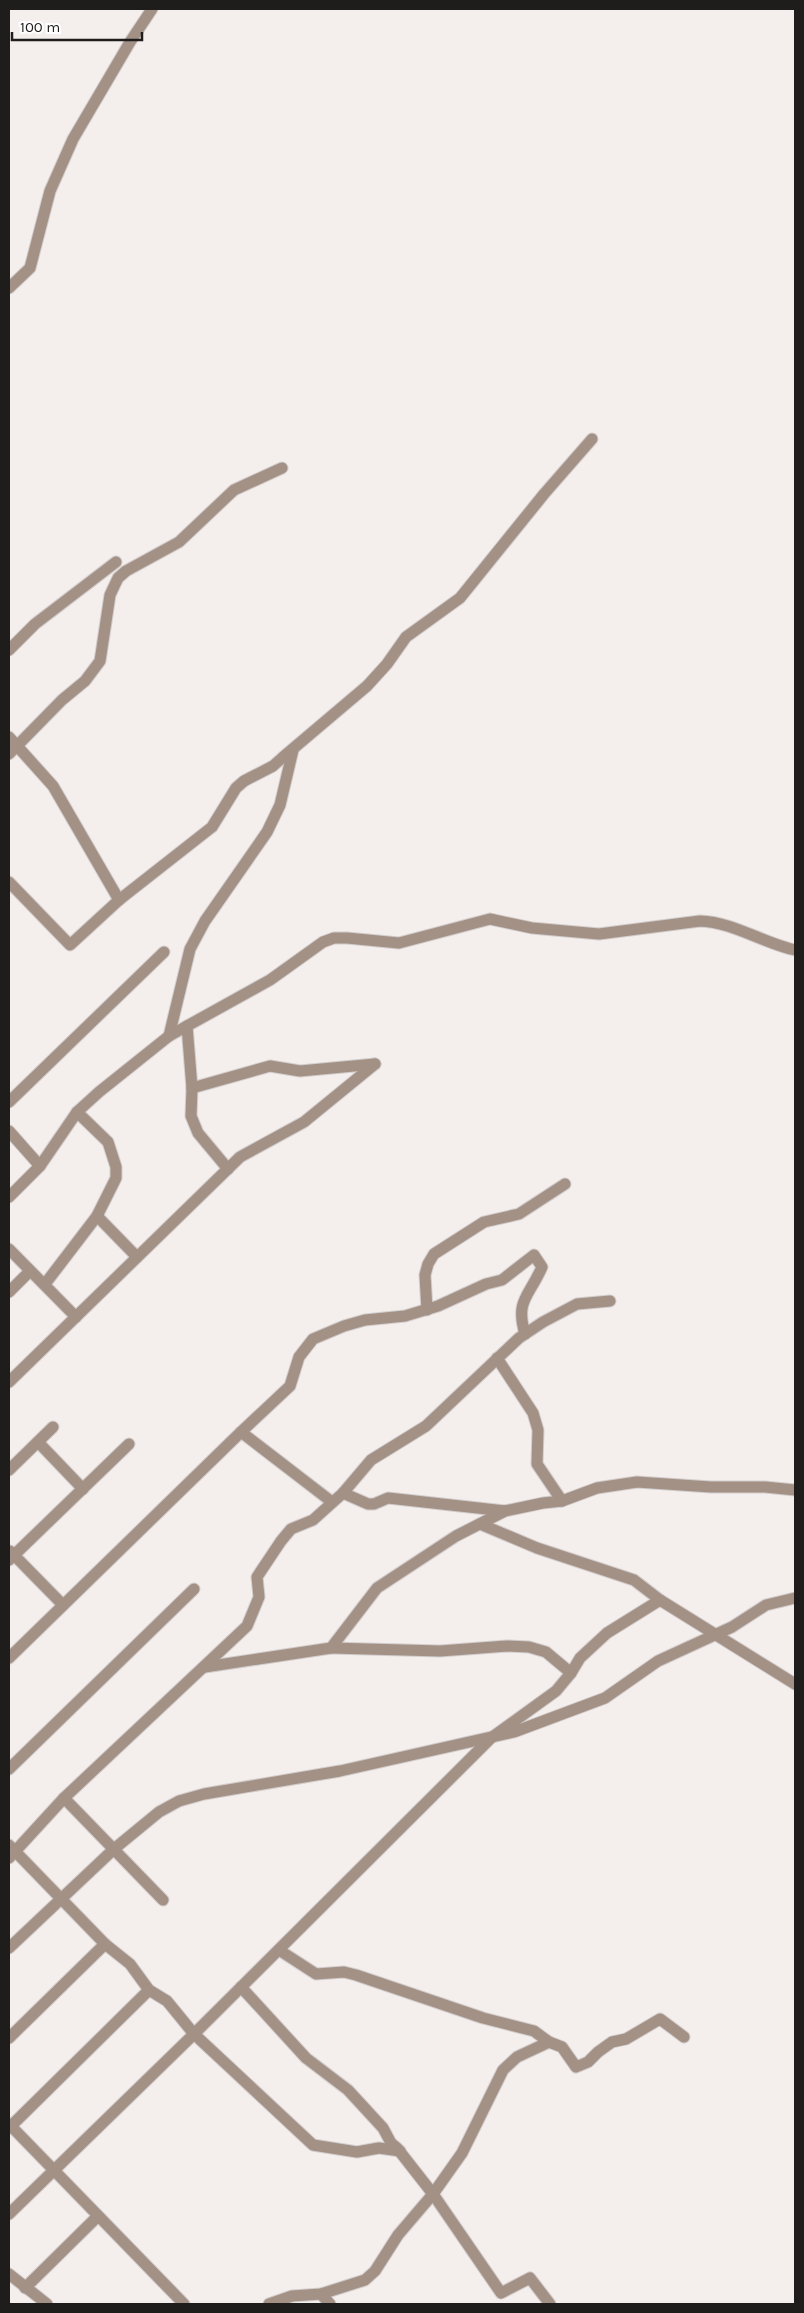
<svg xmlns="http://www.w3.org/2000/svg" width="804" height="2313" font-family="Karla,sans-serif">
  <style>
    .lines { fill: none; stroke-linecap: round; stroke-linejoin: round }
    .minor-casing { stroke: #d2cdcc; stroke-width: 13 }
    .minor { stroke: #a39186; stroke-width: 11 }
  </style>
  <rect width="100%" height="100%" fill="#f4efed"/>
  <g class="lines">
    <!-- minor casing -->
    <g class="minor-casing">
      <g id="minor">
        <path d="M9,288l21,-20 20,-77 23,-52 57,-97 22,-33"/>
        <path d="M9,650l26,-26 81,-62"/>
        <path d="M9,737l44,49 66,114"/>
        <path d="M9,754l53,-54 23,-19 15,-20 10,-66 8,-17 8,-7 53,-29 55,-52 48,-22"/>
        <path d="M9,882l61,63 49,-45 93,-73 24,-39 8,-7 29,-15 9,-8 85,-72 20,-22 19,-27 54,-39 84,-104 48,-55"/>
        <path d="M187,1026l5,62 -1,28 7,17 30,36"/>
        <path d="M169,1036l21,-87 15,-28 62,-89 13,-27 13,-55"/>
        <path d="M192,1088l78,-22 30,5 75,-7"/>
        <path d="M9,1102l155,-150"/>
        <path d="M9,1131l31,35"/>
        <path d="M9,1197l31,-31 37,-54 22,-20 70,-56 101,-56 53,-38 11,-4h13l52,5 91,-24 42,9 67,6 101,-13c33,1 63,22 95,29"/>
        <path d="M97,1216l40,41"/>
        <path d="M9,1249l67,68"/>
        <path d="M45,1284l52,-68 19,-38v-11l-8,-25 -31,-30"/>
        <path d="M9,1292l21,-21"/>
        <path d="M427,1310l-2,-35 3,-11 6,-10 50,-32 35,-8 46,-30"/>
        <path d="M497,1358l36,55 5,17 -1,34 25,37"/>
        <path d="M9,1382l231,-225 64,-35 71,-58"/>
        <path d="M38,1442l45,47"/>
        <path d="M9,1470l44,-43"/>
        <path d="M343,1493l25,11h6l14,-6 117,13"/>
        <path d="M332,1502l-91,-70 49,-46 9,-29 14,-18 31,-13 21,-6 40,-4 33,-10 48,-22 16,-4 32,-25 8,12c-13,30 -27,33 -17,67"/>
        <path d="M480,1524l57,24 97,32 26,20 135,84"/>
        <path d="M10,1551l53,54"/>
        <path d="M9,1560l120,-116"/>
        <path d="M331,1648l109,3 67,-5 22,1 17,5 25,21"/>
        <path d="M9,1658l232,-226"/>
        <path d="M205,1667l126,-19 46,-60 79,-52 49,-25 38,-8 19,-2 35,-13 40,-6 74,5h54l30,3"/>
        <path d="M9,1769l185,-180"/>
        <path d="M64,1798l99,102"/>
        <path d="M9,1845l96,99 25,20 19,26 18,11 27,33 119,111 44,7 22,-4 21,3"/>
        <path d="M9,1858l55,-60 183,-172 12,-29 -2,-20 24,-36 10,-12 22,-9 30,-27 28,-33 55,-34 93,-88 24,-16 34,-18 33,-3"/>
        <path d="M9,1948l105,-99 45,-37 20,-11 25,-7 136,-23 174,-39 91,-34 53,-37 74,-34 34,-22 29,-7"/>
        <path d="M279,1950l37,24 28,-2 12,3 127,43 51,13 15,11"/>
        <path d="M241,1987l65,71 42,32 35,38 8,15 6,5 36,46 68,99 29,-15 20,26"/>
        <path d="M9,2038l96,-94"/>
        <path d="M9,2124l175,180"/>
        <path d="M9,2128l140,-138"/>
        <path d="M9,2214l185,-180 297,-296 65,-47 15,-18 9,-15 27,-25 53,-33"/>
        <path d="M9,2274l38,30"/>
        <path d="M25,2288l73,-72"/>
        <path d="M321,2294l9,10"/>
        <path d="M269,2304l23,-8 29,-2 44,-14 10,-9 23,-36 35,-41 29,-41 41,-83 14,-13 32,-15 13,5 14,20 12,-5 10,-10 14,-10 14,-3 34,-20 24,18"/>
      </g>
    </g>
    <!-- minor -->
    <use href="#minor" class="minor"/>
  </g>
  <!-- border -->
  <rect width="804" height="2313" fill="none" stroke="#1f1d1c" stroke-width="20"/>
  <!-- scale -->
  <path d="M12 32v8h130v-8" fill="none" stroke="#1f1d1c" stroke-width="2.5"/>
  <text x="20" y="32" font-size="15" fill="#1f1d1c" stroke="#ffffff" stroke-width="4" paint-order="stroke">100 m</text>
</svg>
